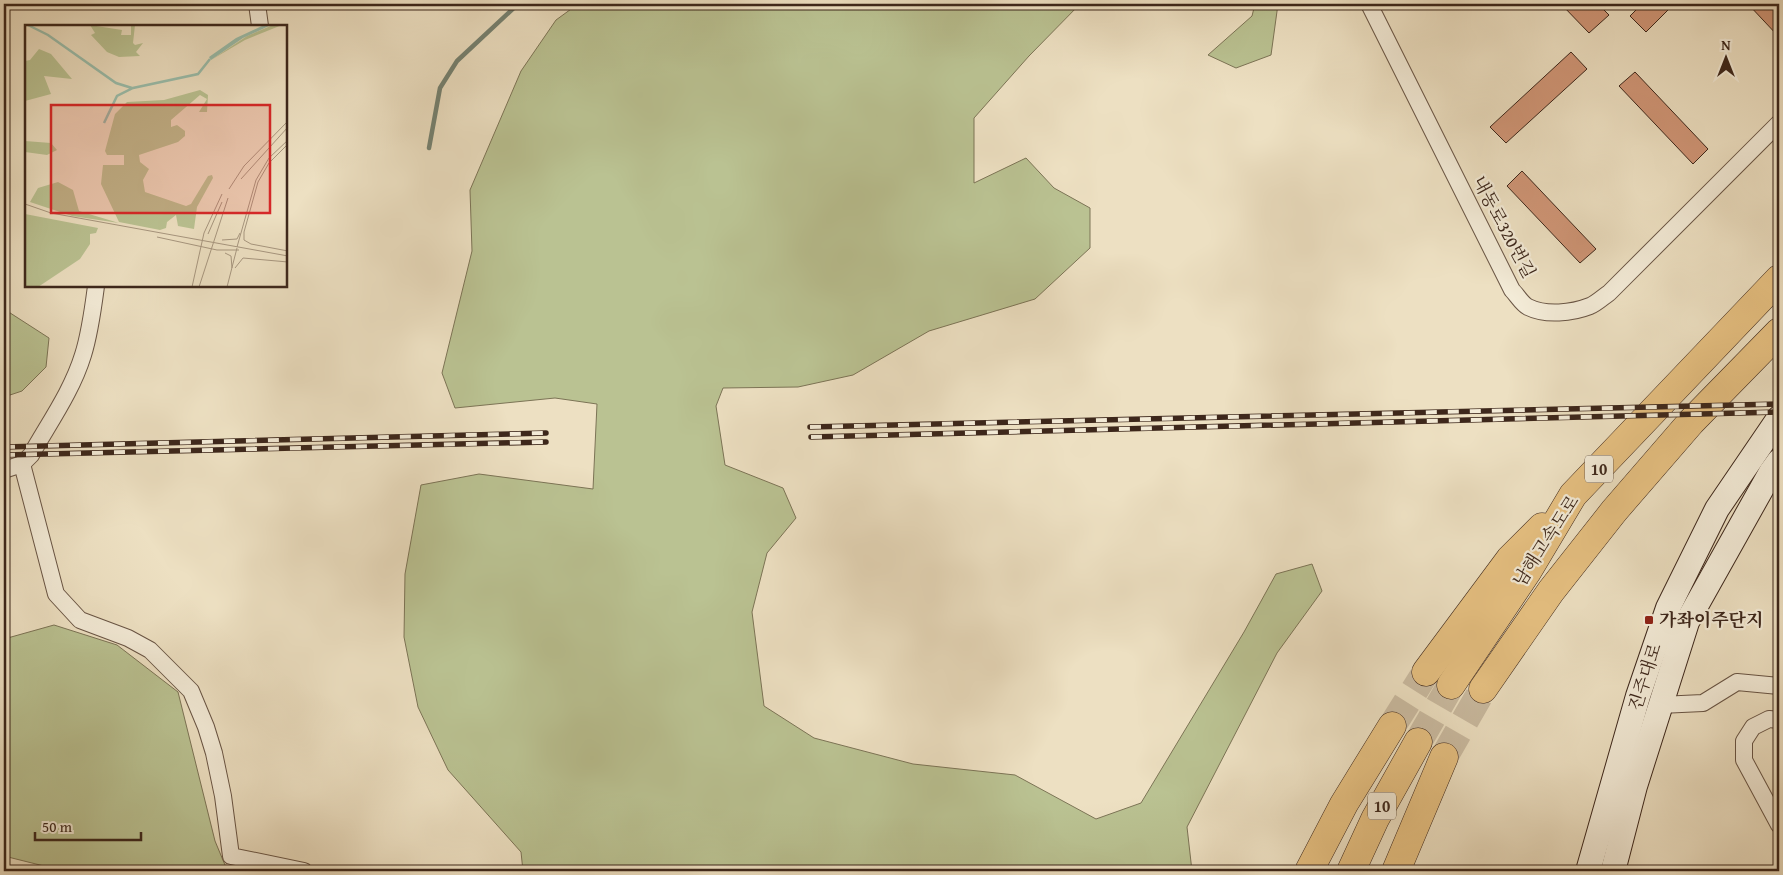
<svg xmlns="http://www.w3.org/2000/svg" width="1783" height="875" font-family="'Gentium Book Plus','Noto Serif KR',serif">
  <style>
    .green { fill: #bac292; stroke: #7c7456 }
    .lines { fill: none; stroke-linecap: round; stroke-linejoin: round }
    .stream { stroke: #758272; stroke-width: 4.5 }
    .building { fill: #d09677; stroke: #3d271b }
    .highway-tunnel { stroke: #cabba1; stroke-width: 28; stroke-dasharray: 28 14; stroke-linecap: butt }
    .street-casing { stroke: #695545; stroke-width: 18 }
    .secondary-casing { stroke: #3d271b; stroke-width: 26 }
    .highway-casing { stroke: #3d271b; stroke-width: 29 }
    .street { stroke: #f3ebd7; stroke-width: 16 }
    .secondary { stroke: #f3ebd7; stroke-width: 24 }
    .highway { stroke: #e6c081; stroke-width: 28 }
    .rail-casing { stroke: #3d271b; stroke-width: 5.5 }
    .rail { stroke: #f3ebd7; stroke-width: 4; stroke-dasharray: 11; stroke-linecap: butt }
    .poi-dot { fill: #8f2418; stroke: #f3ebd7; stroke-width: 2 }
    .labels { text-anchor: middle; stroke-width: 4.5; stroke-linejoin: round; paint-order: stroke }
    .shield { fill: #f3ebd7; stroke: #746253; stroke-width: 1 }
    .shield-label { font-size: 16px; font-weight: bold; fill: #3d271b }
    .street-label { font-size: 18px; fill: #3d271b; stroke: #f3ebd7 }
    .poi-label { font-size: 18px; font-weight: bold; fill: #3d271b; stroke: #f3ebd7; text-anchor: start }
    .inset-river { fill: none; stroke: #9abeac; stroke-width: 2.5 }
    .inset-road { fill: none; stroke: #a7967f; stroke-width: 1 }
    .view { fill: #d62828; fill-opacity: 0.15; stroke: #d62828; stroke-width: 2.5 }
    .inset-edge { fill: none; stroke: #3d271b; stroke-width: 2.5 }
  </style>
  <rect width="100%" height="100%" fill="#ede0c2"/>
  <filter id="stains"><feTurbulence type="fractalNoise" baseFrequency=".004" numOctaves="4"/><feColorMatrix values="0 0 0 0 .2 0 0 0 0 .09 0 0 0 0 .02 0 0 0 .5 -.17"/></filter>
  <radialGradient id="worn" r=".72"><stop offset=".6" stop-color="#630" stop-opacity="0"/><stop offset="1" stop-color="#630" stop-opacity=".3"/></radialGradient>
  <!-- green -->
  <g class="green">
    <path d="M578,4h502l-51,52 -55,62v65l52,-25 28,30 36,20v40l-55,51 -106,32 -76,44 -55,12 -75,1 -7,18 9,59 58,23 13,30 -29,35 -15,59 12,94 50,32 99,26 102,11 81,44 45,-16 103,-171 32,-58 36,-10 10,27 -45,62 -90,174 5,44h-669l-2,-19 -73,-82 -30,-63 -14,-70 1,-63 16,-89 58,-11 114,15 4,-85 -42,-6 -100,10 -13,-35 30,-122 -2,-61 51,-119 35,-51z"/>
    <path d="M1255,4h23l-7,51 -35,13 -28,-13 44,-39z"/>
    <path d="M4,309l45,29 -3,29 -24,24 -18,6z"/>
    <path d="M54,625l63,20 61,47 37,149 10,24 31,6h-192l-60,-15v-217z"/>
  </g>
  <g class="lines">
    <!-- stream -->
    <path class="stream" d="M429,148l11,-60 17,-27 61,-57"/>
  </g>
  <!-- building -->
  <g class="building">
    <path d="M1561,4h37l11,11 -20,18z"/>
    <path d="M1642,4h32l-28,28 -16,-16z"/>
    <path d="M1748,4h31v33z"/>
    <path d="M1571,52l16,17 -81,74 -16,-16z"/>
    <path d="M1635,72l73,77 -15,15 -74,-78z"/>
    <path d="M1522,171l74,78 -16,14 -73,-77z"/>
  </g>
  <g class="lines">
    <!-- highway-tunnel -->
    <g class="highway-tunnel">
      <path d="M1392,726l34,-54"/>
      <path d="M1418,742l33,-57"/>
      <path d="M1444,757l39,-68"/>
    </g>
    <!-- street casing -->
    <g class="street-casing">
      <g id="street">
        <path d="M257,4l3,22"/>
        <path d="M1369,4l143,286c5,5 10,14 16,17 18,9 44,6 62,-1 7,-3 13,-9 19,-13l170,-170"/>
        <path d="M96,286c-3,23 -6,47 -13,69 -11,36 -34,68 -52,100l-9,9 34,130 24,26 48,18 22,12 41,41 15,36 8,26 9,43 8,60 73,15"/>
        <path d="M4,470l18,-6"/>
        <path d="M1660,705l43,-2 34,-21 42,4"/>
        <path d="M1779,720l-10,-1 -16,8 -9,14v19l35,65"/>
      </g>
    </g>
    <!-- secondary casing -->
    <g class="secondary-casing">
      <g id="secondary">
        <path d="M1588,871l50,-175 30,-88 49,-99 62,-91"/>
        <path d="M1613,871l22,-85 52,-164 84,-150 8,-11"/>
      </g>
    </g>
    <!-- highway casing -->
    <g class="highway-casing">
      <g id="highway">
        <path d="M1426,672l84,-113 32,-32"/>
        <path d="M1451,685l76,-113 46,-77 206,-216"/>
        <path d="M1483,689l68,-98 63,-80 77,-89 88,-90"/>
        <path d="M1309,871l35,-67 48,-78"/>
        <path d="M1351,871l24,-52 43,-77"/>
        <path d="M1396,871l48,-114"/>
      </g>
    </g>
    <!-- street -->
    <use href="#street" class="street"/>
    <!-- secondary -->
    <use href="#secondary" class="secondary"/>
    <!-- highway -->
    <use href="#highway" class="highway"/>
    <!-- rail casing -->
    <g class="rail-casing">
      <g id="rail">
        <path d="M810,427l969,-23"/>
        <path d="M811,437l968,-25"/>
        <path d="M4,447l542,-14"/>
        <path d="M4,455l542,-13"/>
      </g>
    </g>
    <!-- rail -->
    <use href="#rail" class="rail"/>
  </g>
  <!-- markers -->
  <rect class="poi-dot" x="1644" y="615" width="10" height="10" rx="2.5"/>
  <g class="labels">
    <!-- shield labels -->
    <g class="shield">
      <rect x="1585" y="455.5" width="28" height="27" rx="4"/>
      <rect x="1368" y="792.5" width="28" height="27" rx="4"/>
    </g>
    <g class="shield-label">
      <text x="1599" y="475">10</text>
      <text x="1382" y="812">10</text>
    </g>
    <!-- street labels -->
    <g class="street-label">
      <text transform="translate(1504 227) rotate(62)" y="6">내동로320번길</text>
      <text transform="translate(1546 541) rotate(-57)" y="6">남해고속도로</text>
      <text transform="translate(1645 677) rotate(-72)" y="6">진주대로</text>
    </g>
    <!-- poi labels -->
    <g class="poi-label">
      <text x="1659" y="626">가좌이주단지</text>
    </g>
  </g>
  <!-- overview -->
  <g transform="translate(25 25)">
    <rect width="262" height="262" fill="#ede0c2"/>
    <path d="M65,0l32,5 -1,5h10v-10h4l-2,18 2,2 8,-2 -7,9 4,4 -21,1 -12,-5 -16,-17 4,-2zM248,0h9l-37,15 -34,20 36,-24zM14,24l12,5 21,25 -28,-3 7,18 -26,7v-40l5,-1zM175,65l8,5 -1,17h-8l8,-13 -7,-4 -29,25v7l6,-2 8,6v5l-7,6 -39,13 1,7 9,7 -6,11 2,12 41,14 5,-2 17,-28 4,-1 1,3 -16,29 -3,22 -16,-3 -2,-11 -9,7 -1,6 -6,2 -41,-8 -18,-38 2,-19h21v-10h-17l-2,-4 10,-37 12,-12 37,-2zM0,116l26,2 6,7 -10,5 -22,-3zM33,157l15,8 6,21 40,12 -47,-7 -42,-14 8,-14zM0,189l73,14 -2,5 -6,1v10l-10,15 -42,28h-13z" fill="#bac292"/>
    <path d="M239,0h7l-28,13 -32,22 -2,-3 27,-19z" fill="#9abeac"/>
    <path class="inset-river" d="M3,0l20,10 68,48 16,5M79,98l13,-27 16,-8 65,-14 12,-15"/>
    <path class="inset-road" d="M216,154l47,-52M204,164l15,-23 44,-45M0,179l26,9 237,43M219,207l14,-50 11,-19 19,-19M219,207v8l7,4 37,7M183,209l14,-32M132,212l60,13h22M197,215l15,-1 3,-6M212,222l19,-67 13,-22 19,-18M200,228l6,3 1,12M210,243l8,-10 45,4M167,262l12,-54 18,-39M174,262l29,-89M202,262l10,-39"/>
    <path class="view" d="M26,80h219v108h-219z"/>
    <rect width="262" height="262" class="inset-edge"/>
  </g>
  <!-- margin -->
  <rect width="1783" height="875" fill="none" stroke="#ede0c2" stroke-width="20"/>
  <rect x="5" y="5" width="1773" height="865" fill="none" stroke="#3d271b" stroke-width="2.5"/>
  <rect x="10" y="10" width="1763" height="855" fill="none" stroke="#3d271b"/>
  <!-- north arrow -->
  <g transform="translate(1726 58)" stroke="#f3ebd7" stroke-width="4" paint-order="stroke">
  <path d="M0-4L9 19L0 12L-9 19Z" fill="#3d271b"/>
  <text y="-8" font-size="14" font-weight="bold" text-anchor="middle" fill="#3d271b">N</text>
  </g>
  <!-- scale -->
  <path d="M35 832v8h106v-8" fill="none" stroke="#3d271b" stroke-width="2.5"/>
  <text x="42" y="832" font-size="15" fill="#3d271b" stroke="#f3ebd7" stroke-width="4" paint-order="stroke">50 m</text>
  <rect width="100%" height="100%" filter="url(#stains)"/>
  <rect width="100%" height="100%" fill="url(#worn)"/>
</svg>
